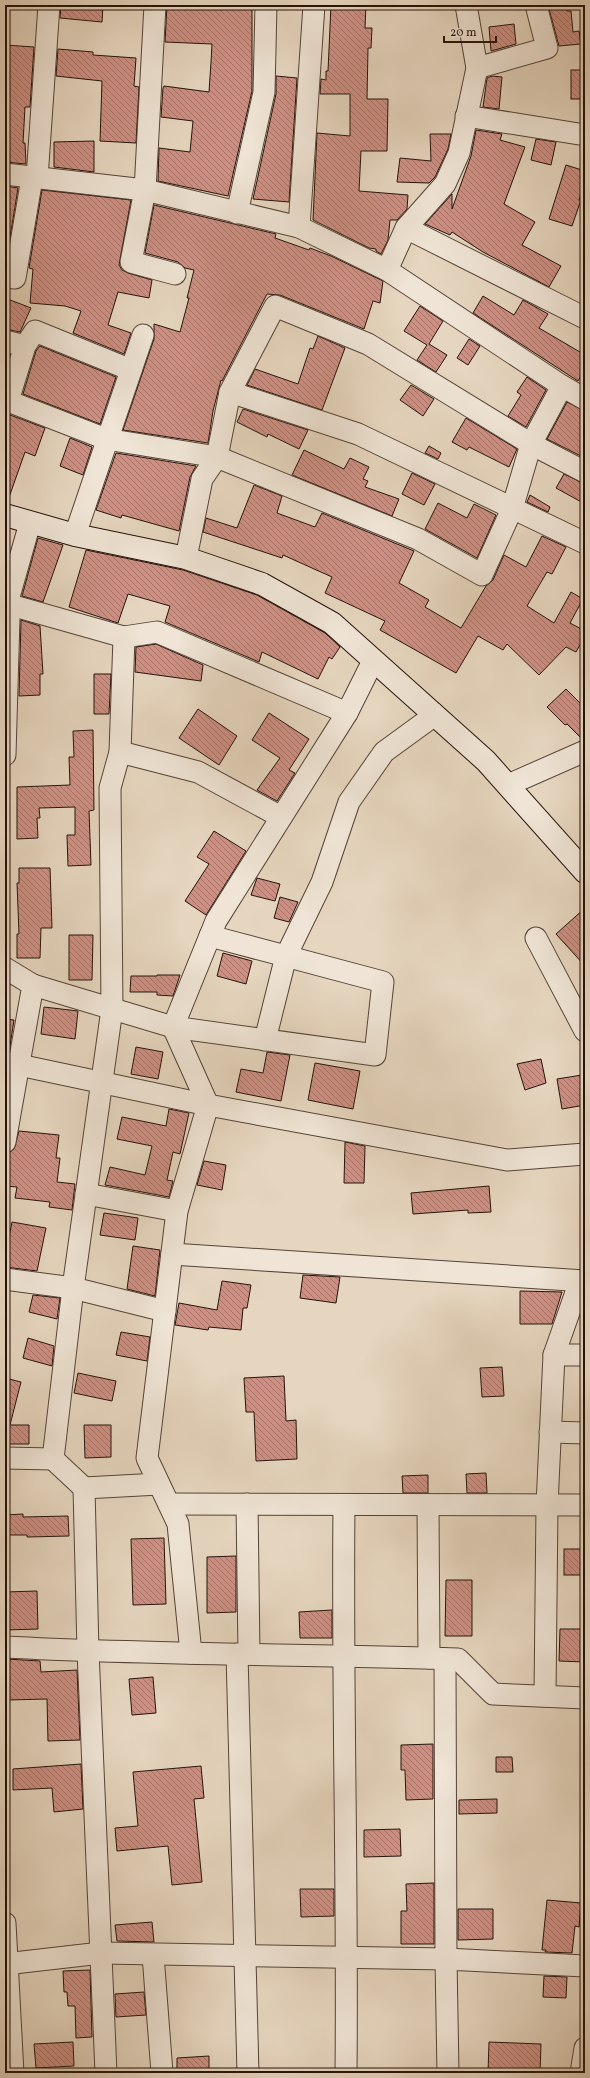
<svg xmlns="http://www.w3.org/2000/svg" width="590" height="2078" font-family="Vollkorn,serif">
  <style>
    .building { fill: url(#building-back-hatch); stroke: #25120a }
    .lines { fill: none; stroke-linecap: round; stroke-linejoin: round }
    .street-casing { stroke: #554337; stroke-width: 23 }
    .secondary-casing { stroke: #25120a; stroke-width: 24 }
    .street { stroke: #efe4d5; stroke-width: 21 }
    .secondary { stroke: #efe4d5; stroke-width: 22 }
  </style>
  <defs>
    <pattern id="building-back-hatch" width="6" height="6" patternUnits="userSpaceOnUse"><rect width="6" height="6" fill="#cf9084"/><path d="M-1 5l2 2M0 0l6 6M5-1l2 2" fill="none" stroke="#a8746a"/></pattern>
  </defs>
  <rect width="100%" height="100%" fill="#e6d6bf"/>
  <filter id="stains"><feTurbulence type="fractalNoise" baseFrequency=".005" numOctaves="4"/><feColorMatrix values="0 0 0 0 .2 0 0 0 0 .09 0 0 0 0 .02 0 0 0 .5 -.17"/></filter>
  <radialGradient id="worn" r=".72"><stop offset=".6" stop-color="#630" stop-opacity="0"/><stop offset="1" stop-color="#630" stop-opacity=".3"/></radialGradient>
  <!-- building -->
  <g class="building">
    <path d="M61,5h42l-1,17 -42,-4z"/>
    <path d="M167,5l85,2v84l-24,105 -70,-15 1,-33 31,4 3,-31 -32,-4 2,-29 1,-2 45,6 2,-30 1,-18 -47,-2z"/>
    <path d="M331,5h35l-1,23h7l-1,20h-3l-1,51h21l-1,52h-26l-2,40 49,4 -1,14 -10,11h-7l-2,20 -7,14 -5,-3v-2l-7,-1 -56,-28 4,-87 33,3v-42h-30l1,-15 5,1v-9h2z"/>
    <path d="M548,5h19v6h4l2,21 6,-1 2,13 -22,2z"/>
    <path d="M514,24l2,20 -25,7 -2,-24z"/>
    <path d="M5,45l29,2 -4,60h-5l-2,36h2l1,21 -21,-2z"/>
    <path d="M58,49l35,3v3l43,3 -2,28 5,1 -3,56 -36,-2 2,-60 -46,-5z"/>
    <rect x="571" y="70" width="14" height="29"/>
    <path d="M276,76l21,2 -8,124 -36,-3 23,-105z"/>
    <path d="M492,76l10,1 -3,32 -16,-2 4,-29z"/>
    <path d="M476,130l26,4 -2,6 25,7 -21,57 31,18 -13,23 39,21 -12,21 -66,-35 -31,-20 -2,3 -25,-11 27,-30v15l19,-53z"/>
    <path d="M430,134h21l-3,15 -13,28 -6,6 -32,-1 3,-24 31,3z"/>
    <path d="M536,139l20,3 -5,23 -20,-5z"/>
    <path d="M94,141v31l-40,-5v-25z"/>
    <path d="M566,165l19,6v10l-6,19h2l-9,26 -23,-7z"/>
    <path d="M5,186l13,2 -12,74h-1z"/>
    <path d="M42,190l89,10 -12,65 3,5 6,3 24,7 -3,18 -31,-6 -10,33 23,8 -7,21 -51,-21 8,-22 -16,-5 -35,-3 3,-34 -4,-1z"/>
    <path d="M154,205l122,29 -1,4 34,12 1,-2 21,8 52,25 -3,22 -7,-2 -9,28 -84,-34 -13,-1 -45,87 -1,-1 -8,31 -5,32 -85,-13 31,-91v-15l26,8 9,-34h-2l7,-28 -9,-2 -7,-6 -33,-9z"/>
    <path d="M483,296l31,19 9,-15 25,14 -9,14 46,27v14l-7,12 -105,-68z"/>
    <path d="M5,298l26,10 -11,24 -15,-3z"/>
    <path d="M420,306l23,15 -14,23 18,11 -11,17 -19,-12 10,-15 -23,-14z"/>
    <path d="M318,336l27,12 -23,62 -75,-25 8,-16 43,15 12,-36 3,1z"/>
    <path d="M469,339l11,7 -12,19 -11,-7z"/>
    <path d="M40,346l76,31 -16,47 -77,-30 13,-43z"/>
    <path d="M527,377l19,13 -20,37 -18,-11 13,-21 -4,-3z"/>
    <path d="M411,385l23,14 -11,17 -23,-16z"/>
    <path d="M567,402l18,9v47l-38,-19z"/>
    <path d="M243,409l65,21 -9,19 -31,-15 -1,3 -30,-15z"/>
    <path d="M10,415l35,13 -10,28 -10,-4 -18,51h-2v-87z"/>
    <path d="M466,418l51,31 -8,18 -40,-20 -2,3 -15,-8z"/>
    <path d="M70,438l22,9 -9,28 -23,-9z"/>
    <path d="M429,446l12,7 -3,6 -13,-6z"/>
    <path d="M304,450l40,19 6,-11 19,9 -6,12 5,2 -3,6 34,12 -7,17 -100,-41z"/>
    <path d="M116,453l80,13 -6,11 -11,54 -57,-16 -1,3 -25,-8z"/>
    <path d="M412,473l23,11 -11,21 -22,-11z"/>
    <path d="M564,474l21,10v20l-29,-16z"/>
    <path d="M254,485l28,11 -5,17 38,14 7,-14 92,38 -15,32 30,17 -4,7 36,21 25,-42 7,-6 11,-25 22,12 16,-31 24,11 -14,27 -5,-2 -20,34 27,17 17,-31 12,7 -13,24 15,8v5l-9,16 -10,-5 -27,28 -32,-31 -4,6 -25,-14 -22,37 -76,-43 5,-9 -60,-28 7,-16 -49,-22 -1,3 -79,-26 3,-14 31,10z"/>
    <path d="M530,495l20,12 -2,5 -21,-10z"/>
    <path d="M438,503l29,15 7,-14 22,11 -19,43 -52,-29z"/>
    <path d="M38,538l25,7 -20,57 -21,-6z"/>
    <path d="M86,550l97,20 74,25 68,38 15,14 -8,12 -3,-2 -11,22 -56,-27 -3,10 -94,-40 5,-16 -42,-12 -10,29 -49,-16z"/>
    <path d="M21,620l19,6 3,48h-3v21l-21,1z"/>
    <path d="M156,644l47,21 -2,16 -66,-9 1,-25z"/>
    <path d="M94,674h17l-2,40h-15z"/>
    <path d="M566,689l19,19v31l-2,1 -16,-16 -2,1 -18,-18z"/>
    <path d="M198,709l39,27 -18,29 -40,-27z"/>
    <path d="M269,713l40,26 -20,31 6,3 -18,28 -20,-11 23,-32 -28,-18z"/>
    <path d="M93,730l1,80 -5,1 2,54 -23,1 -1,-31h8v-28l-36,1 1,10h-3l1,20 -21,1v-52l53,-2 -1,-28h5l-1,-26z"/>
    <path d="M214,831l32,20 -40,64 -21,-14 24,-37 -12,-7z"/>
    <path d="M19,868h31l2,60h-11l-1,30h-23v-24h2l-2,-51h2z"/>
    <path d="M257,878l23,6 -5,17 -24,-6z"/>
    <path d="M280,897l18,5 -9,20 -15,-4z"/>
    <path d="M585,908v58l-29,-32z"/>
    <path d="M69,935h24l-1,45h-23z"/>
    <path d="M223,953l29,8 -6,23 -29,-8z"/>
    <path d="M157,975h23l-7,21 -16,-1v-3h-27l1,-16h26z"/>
    <path d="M44,1007l34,4 -3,28 -34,-5z"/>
    <path d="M5,1019l9,1 -5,32h-4z"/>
    <path d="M136,1047l27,5 -5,27 -27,-5z"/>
    <path d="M267,1052l23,3 -9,46 -45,-9 5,-23 22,4z"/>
    <path d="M541,1059l5,24 -21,7 -8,-26z"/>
    <path d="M315,1063l45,8 -7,38 -45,-9z"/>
    <path d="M582,1075l3,30 -23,4 -5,-30z"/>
    <path d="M169,1109l20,4 -9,41 -7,-2 -6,28 6,1 -4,16 -64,-12 5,-18 35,8 7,-29 -35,-7 5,-22 44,9z"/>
    <path d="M19,1131l40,4 -3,23h4l-3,24 18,2 -3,26 -23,-3 1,-5 -35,-4 2,-11 -12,-1v-32l9,-5z"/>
    <path d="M345,1142l20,4 -1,37h-20z"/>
    <path d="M204,1161l22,4 -4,25 -25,-5z"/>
    <path d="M489,1186l2,26 -23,1v-3l-55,4 -2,-21z"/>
    <path d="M104,1213l34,5 -3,22 -35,-5z"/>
    <path d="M12,1222l34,6 -9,43 -32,-4v-10z"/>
    <path d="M133,1246l27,4 -5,46 -28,-7z"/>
    <path d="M303,1275l37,2 -4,26 -36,-5z"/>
    <path d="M222,1281l29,4 -4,23h-4l-2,22 -32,-3 -1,3 -33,-5 4,-22 38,7z"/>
    <path d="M520,1291l42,1 -10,32h-32z"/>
    <path d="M33,1295l27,3 -3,21 -28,-7z"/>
    <path d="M121,1332l29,5 -3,24 -31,-6z"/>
    <path d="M28,1338l26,8 -2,20 -29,-8z"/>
    <path d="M502,1367l2,29 -22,1 -2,-29z"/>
    <path d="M78,1373l38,8 -4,20 -38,-8z"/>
    <path d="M284,1376l2,45 10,-1 1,39 -41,2 -2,-49h-8l-2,-34z"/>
    <path d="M5,1378l16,4 -11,43h19v19h-24z"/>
    <path d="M84,1425h27v32l-26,1z"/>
    <path d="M486,1473l1,20h-20l-1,-19z"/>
    <path d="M428,1475v18h-25l-1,-17z"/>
    <path d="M23,1514v3l45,-1 1,20 -42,1v-2h-22v-20z"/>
    <path d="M164,1538l2,66 -33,1 -2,-66z"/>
    <rect x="564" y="1549" width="21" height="26"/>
    <path d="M236,1556v56l-29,1v-56z"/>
    <path d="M446,1580h26v56h-27z"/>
    <path d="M37,1591l1,38 -33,1v-38z"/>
    <path d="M332,1610v28h-32l-1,-26z"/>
    <path d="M560,1629h25v33l-26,-1z"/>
    <path d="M6,1659l34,2 1,11 36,-2 3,70 -32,1 -1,-42 -39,1z"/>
    <path d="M153,1677l3,36 -24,2 -3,-36z"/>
    <path d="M433,1744v55l-27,1 -1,-30h-4v-25z"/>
    <path d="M496,1757h16l1,15h-17z"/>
    <path d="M81,1764l2,45 -29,3 -2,-24 -39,2v-21z"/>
    <path d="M201,1766l3,32 -10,1 8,83 -30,3 -4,-39 -51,5 -2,-23 23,-2 -5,-54z"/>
    <path d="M497,1799v14l-38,1v-14z"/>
    <path d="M400,1829l1,27 -37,1v-27z"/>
    <path d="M434,1883v61h-33v-33h6l-1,-27z"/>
    <path d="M300,1889h34v27l-33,1z"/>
    <path d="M547,1900l34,3 -2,24 -4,-1 -3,27 -27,-1 1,-2h-4z"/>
    <path d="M458,1909h35v30l-35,1z"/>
    <path d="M152,1922l2,20 -37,-1 -2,-16z"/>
    <path d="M90,1970l2,67 -16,1 -1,-32h-7l-1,-14h-3l-1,-21z"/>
    <path d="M544,1976l23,1 -1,21 -23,-1z"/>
    <path d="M144,1992l2,23 -30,2 -1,-23z"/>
    <path d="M73,2042l1,24 -38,2 -2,-24z"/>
    <path d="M489,2042l52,2 -1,29h-52z"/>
    <path d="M209,2056v17h-32v-15z"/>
  </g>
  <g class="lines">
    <!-- street casing -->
    <g class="street-casing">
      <g id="street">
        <path d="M155,5l-10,185 -14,72 44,12"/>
        <path d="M477,68l70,-20 -11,-43"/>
        <path d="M466,116l113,18"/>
        <path d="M5,174l140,16 154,37 88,43 175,116 23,13"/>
        <path d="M37,178l12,-173"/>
        <path d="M237,213l27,-121 2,-87"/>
        <path d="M299,227l15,-222"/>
        <path d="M406,228l179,90"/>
        <path d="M387,270l19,-42 39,-44 14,-31 18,-85 -11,-63"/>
        <path d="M5,277l10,1 17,-100"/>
        <path d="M5,341l20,5"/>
        <path d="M230,392l128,42 227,109"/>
        <path d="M8,401l98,38 111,18 201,82 64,36 30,-66 19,-65 31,-58"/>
        <path d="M5,404l3,-3 17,-55 10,-15 96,39"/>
        <path d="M75,535l68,-200"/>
        <path d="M186,558l16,-79 15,-22 13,-65 45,-86 93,38 163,100 54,28"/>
        <path d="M7,604l117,33 33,-5 190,81"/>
        <path d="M120,752l78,20 83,45"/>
        <path d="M5,755l4,-137 -2,-14 23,-81"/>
        <path d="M508,785l77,-34"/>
        <path d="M536,938l49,93"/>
        <path d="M5,968l28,17 -28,157"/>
        <path d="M33,985l140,42 43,-106 131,-208 26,-52"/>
        <path d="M173,1027l35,78 -31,106 -30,247 31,66 13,129"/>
        <path d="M173,1027l202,28 8,-73 -173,-46"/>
        <path d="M265,1040l21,-84 36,-74 27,-80 35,-50 48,-35 1,-4"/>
        <path d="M5,1064l14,1 189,40 299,55 78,-6"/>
        <path d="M86,1194l91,17"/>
        <path d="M172,1254l413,27"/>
        <path d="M5,1279l68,9 92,23"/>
        <path d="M554,1355h31"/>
        <path d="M550,1432l35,1"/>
        <path d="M5,1458l48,1 20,-171 39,-279 -2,-221 10,-36 4,-115"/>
        <path d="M53,1459l31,29 4,163 18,422"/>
        <path d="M84,1488l75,-4"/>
        <path d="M169,1504l416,1"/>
        <path d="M247,1504l2,150"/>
        <path d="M344,1505c-2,189 4,378 2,568"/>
        <path d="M428,1505l1,153"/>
        <path d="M5,1647c151,8 302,7 453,12l35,35 92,4"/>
        <path d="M237,1654l11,419"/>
        <path d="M545,1696l2,-191 7,-150 26,-74"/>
        <path d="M5,1923l8,150"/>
        <path d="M153,1955l9,118"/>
        <path d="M5,1964l96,-11 345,6 -1,-300"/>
        <path d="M448,2073l-2,-114 139,7"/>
        <path d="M581,2073l4,-25"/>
      </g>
    </g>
    <!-- secondary casing -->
    <g class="secondary-casing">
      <path id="secondary" d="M5,515l70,20 111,23 76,26 70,39 154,138 99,111"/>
    </g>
    <!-- street -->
    <use href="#street" class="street"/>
    <!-- secondary -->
    <use href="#secondary" class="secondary"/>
  </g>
  <!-- margin -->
  <rect width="590" height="2078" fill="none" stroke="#e6d6bf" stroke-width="20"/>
  <rect x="6" y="6" width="578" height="2066" fill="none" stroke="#25120a" stroke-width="2"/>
  <rect x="10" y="10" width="570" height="2058" fill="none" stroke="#25120a"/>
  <!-- scale -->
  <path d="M444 36v6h52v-6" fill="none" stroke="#25120a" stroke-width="2"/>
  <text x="450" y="36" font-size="12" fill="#25120a" stroke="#efe4d5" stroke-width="3" paint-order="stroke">20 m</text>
  <rect width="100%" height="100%" filter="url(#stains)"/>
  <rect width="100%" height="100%" fill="url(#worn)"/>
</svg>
